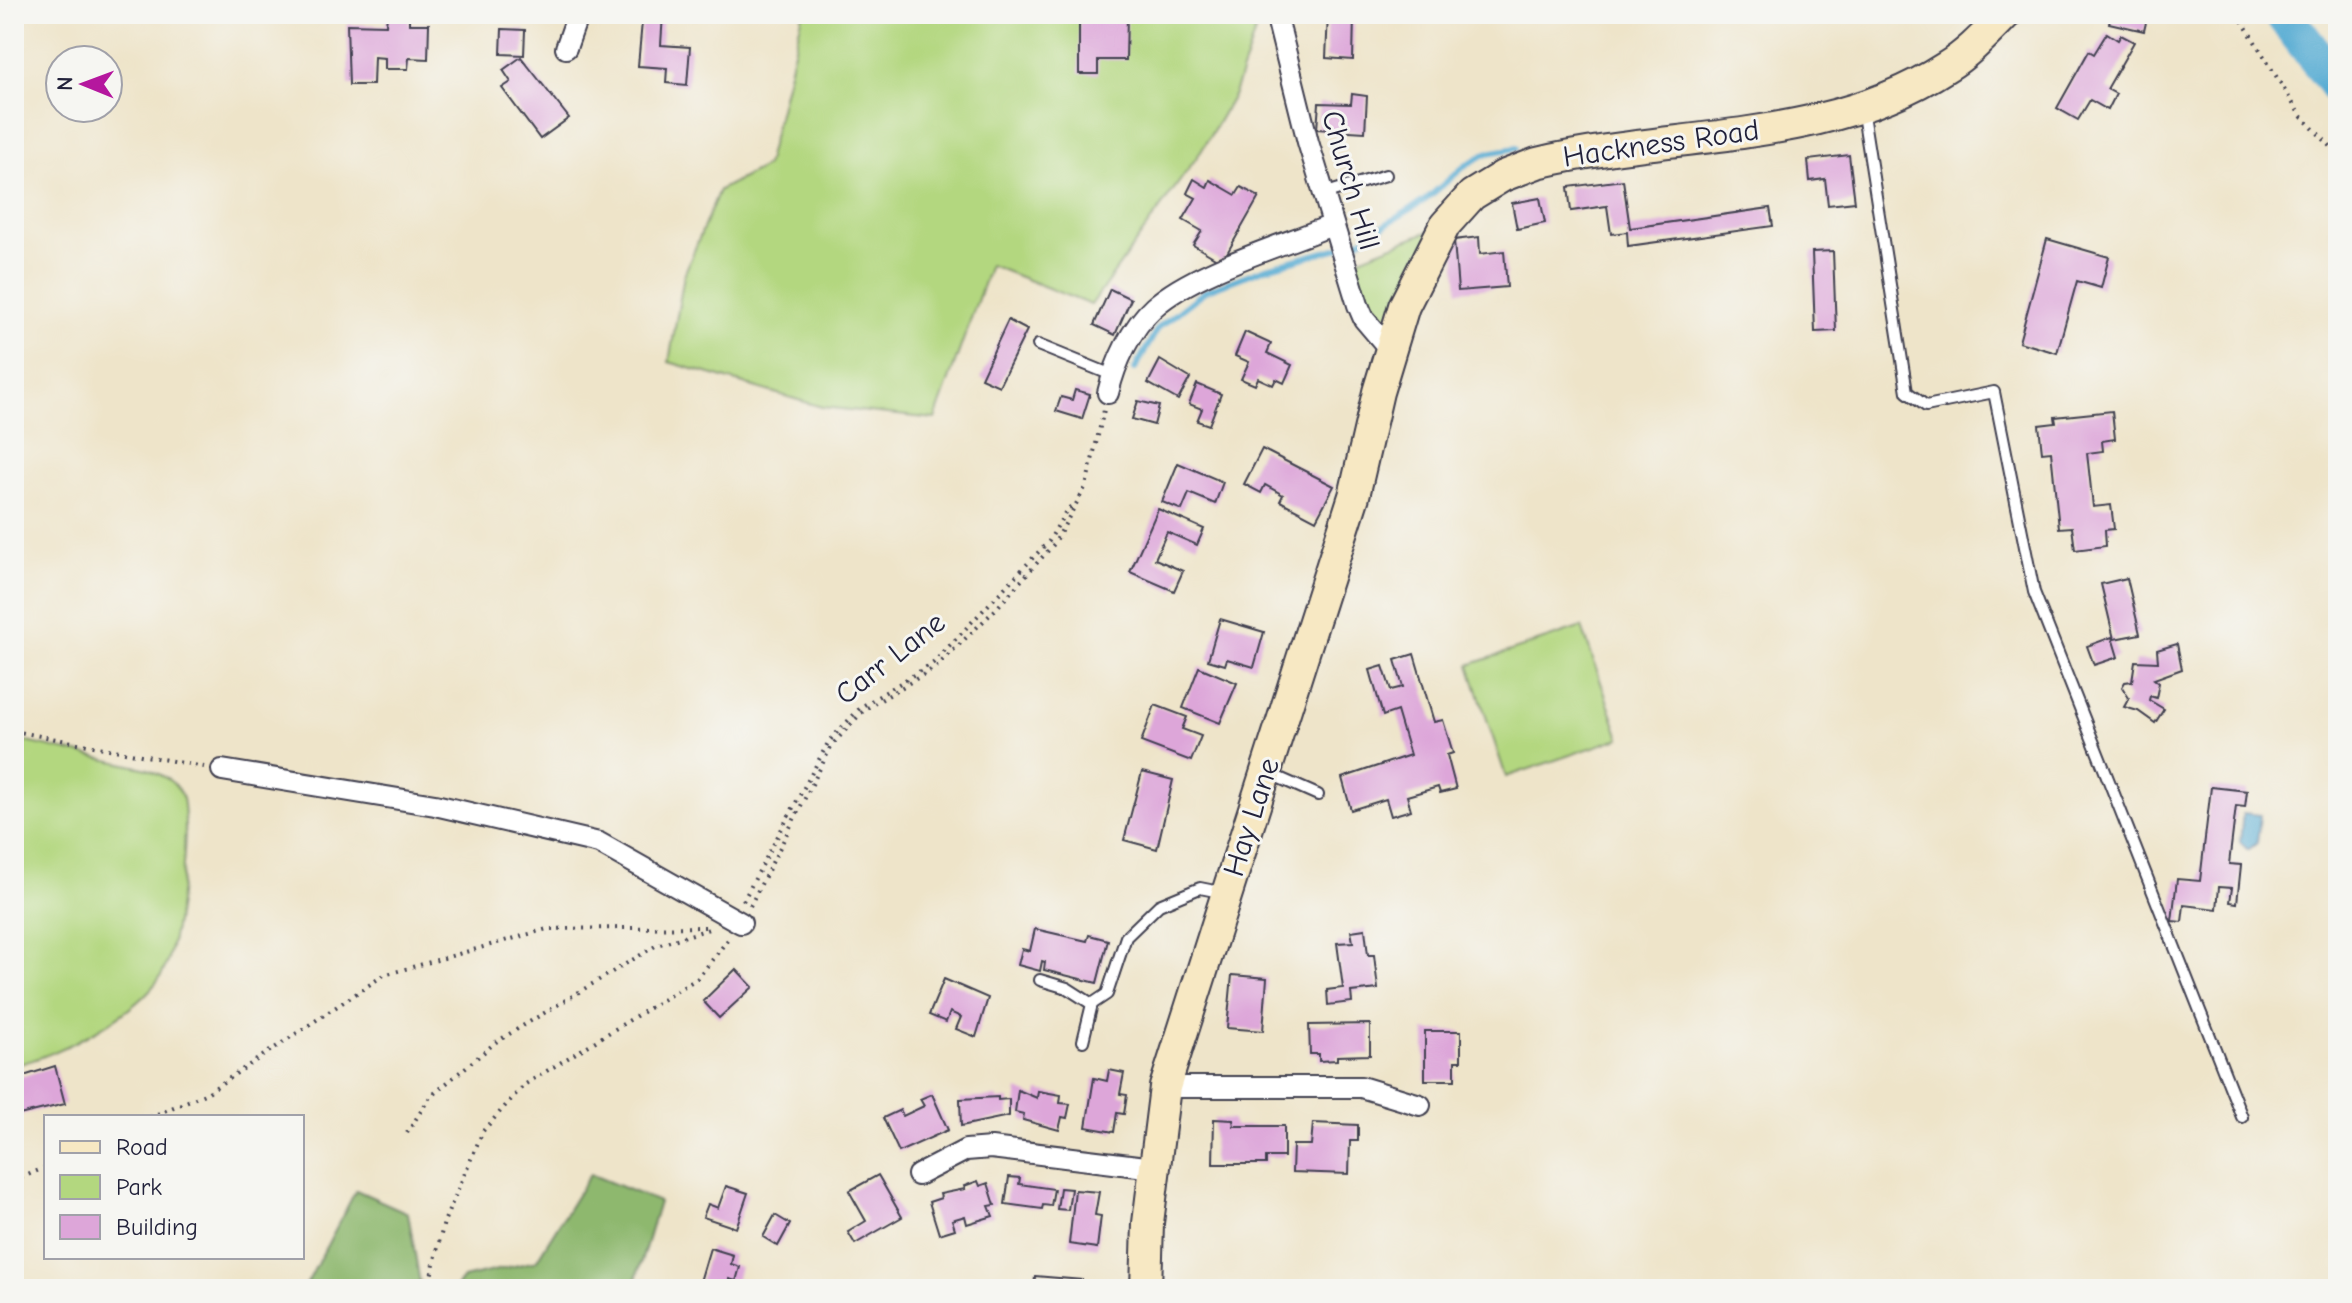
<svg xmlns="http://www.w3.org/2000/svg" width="2352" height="1303" font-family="'Comic Neue',sans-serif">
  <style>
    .green { fill: #b3d77f; stroke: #6a7c5d; stroke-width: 2 }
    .forest { fill: #8eb86e; stroke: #586d54; stroke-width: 2 }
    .water { fill: #57acd3; stroke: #3c6787; stroke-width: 2 }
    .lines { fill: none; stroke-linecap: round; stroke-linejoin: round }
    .stream { stroke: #57acd3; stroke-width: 6 }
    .river { stroke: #57acd3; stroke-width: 38 }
    .building { fill: #dda6d9 }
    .lane-casing { stroke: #413f50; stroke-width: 14 }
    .street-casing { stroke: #413f50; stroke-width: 24 }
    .secondary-casing { stroke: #413f50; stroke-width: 34 }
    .path { stroke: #413f50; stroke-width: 4; stroke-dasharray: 2 6; stroke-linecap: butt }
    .lane { stroke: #fff; stroke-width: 10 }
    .street { stroke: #fff; stroke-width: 20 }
    .secondary { stroke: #f7e8c3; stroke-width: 30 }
    .labels { text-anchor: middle; stroke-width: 6; stroke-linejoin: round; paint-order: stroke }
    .street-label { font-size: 30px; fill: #22223b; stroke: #f6f6f2 }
  </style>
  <rect width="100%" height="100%" fill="#f6f6f2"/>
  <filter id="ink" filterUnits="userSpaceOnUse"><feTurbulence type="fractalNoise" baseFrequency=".0125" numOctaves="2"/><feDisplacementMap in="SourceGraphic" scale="16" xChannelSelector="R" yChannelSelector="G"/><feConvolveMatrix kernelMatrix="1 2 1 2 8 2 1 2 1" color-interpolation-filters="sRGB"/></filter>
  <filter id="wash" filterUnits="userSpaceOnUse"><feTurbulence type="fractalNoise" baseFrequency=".006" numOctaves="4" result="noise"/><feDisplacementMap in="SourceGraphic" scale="32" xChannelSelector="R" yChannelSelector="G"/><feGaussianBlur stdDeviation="1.8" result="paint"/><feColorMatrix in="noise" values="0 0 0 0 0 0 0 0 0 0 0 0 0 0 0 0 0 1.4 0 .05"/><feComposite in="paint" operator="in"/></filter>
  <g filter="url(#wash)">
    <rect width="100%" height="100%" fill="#eee4c9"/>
    <!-- green -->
    <g class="green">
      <path d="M803,14h458l-27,80 -32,56 -111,155 -101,-40 -55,154 -113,-12 -153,-45 15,-87 35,-85 47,-24z"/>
      <path d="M1445,225l-53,127 -48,-88z"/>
      <path d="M1582,627l38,111 -114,39 -37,-112z"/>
      <path d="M14,739l134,30c14,6 31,14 35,30 7,30 -6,149 -21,175 -23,39 -105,83 -148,91z"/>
    </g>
    <!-- forest -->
    <g class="forest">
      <path d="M590,1174l69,28 -26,87h-179l9,-11 73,-17z"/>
      <path d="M356,1190l52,23 13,76h-117z"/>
    </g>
    <!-- water -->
    <path class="water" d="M2243,813l17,2 -3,28 -9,7 -8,-8z"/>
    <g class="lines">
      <!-- stream -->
      <path class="stream" d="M1135,369l23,-41 47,-37 61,-23 88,-24 70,-43 42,-36 21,-12 29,-5"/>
      <!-- river -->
      <path class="river" d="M2283,14l55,72"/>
    </g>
    <g id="blocks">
      <!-- building -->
      <g class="building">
        <path d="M647,14h16l-2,31 29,2 -3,38 -21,-2 1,-15 -29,-2 4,-44h4z"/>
        <path d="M1079,14l48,1 -1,45h-28v14h-19z"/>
        <path d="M1328,14h26l-1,46 -27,-2z"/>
        <path d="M2111,14h37l-4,17 -35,-8z"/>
        <path d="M387,15h22v9h20l-1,35 -19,-1 -1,11h-23v-11l-11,-1 -1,28h-24l-2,-61 39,1z"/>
        <path d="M502,29l23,1 -1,25 -23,-1z"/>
        <path d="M2107,33l11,7 3,-5 13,7 -27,47 9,5 -8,16 -18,-10 -12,20 -21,-12 32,-57 5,3z"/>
        <path d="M521,57l48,61 -29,21 -38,-51 9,-6 -8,-12z"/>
        <path d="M1352,94l15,2 -2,36 -48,-3 2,-26 32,1z"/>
        <path d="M1849,155l6,47 -27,3 -3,-26 -15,2 -2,-21z"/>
        <path d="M1194,179l13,8 3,-7 26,15 5,-8 18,10 -37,65 -29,-17 9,-14 -19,-11 13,-22 -9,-5z"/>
        <path d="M1623,180l7,48 140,-20 3,18 -145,20 -1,-14 -16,2 -4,-28 -36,5 -3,-24z"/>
        <path d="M1540,198l5,25 -28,6 -5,-26z"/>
        <path d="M1479,237l1,17 24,-3 3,36 -49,4 -4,-51z"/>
        <path d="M2047,239l62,18 -8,31 -24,-7 -20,72 -38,-11z"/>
        <path d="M1833,251l3,80 -21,1 -3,-80z"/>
        <path d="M1110,289l21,10 -16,36 -21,-10z"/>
        <path d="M1008,320l19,10 -28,56 -18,-8z"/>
        <path d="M1245,332l26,12 -4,9 25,12 -8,18 -8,-4 -3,6 -15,-7 -3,7 -14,-6 8,-17 -14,-6z"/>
        <path d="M1160,360l30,18 -12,22 -30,-17z"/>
        <path d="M1197,384l24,10 -12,31 -12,-4 5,-12 -13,-5z"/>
        <path d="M1075,390l15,4 -8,25 -26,-8 5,-14 11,3z"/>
        <path d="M1138,401l21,5 -5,19 -22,-6z"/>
        <path d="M2112,411l3,28 -13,2 1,10 -16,2 6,54 18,-2 3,24 -9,1 1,16 -31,4 -3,-23 -13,1 -8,-77 -9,1 -3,-27 17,-2 -1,-6z"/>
        <path d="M1262,449l72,37 -18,34 -36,-19 3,-6 -18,-10 -4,8 -17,-9z"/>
        <path d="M1178,463l45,19 -8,22 -26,-11 -7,17 -20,-8z"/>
        <path d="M1158,509l46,20 -7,16 -30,-13 -12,27 28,12 -9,20 -44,-19z"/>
        <path d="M2127,578l13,56 -26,5 -13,-55z"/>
        <path d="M1220,619l44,13 -10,35 -27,-8 -2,6 -17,-5z"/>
        <path d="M2112,637l6,20 -24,8 -7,-19z"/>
        <path d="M2177,644l5,25 -28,10 5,4 -3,15 -6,-2 -1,4 15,9 -9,14 -17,-12 -14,-4 5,-9 -7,-11 3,-5 7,-1 3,-20 23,1 -1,-12z"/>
        <path d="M1414,654l20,68 9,-2 10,33 -6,2 9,34 -16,4 -2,-6 -31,9 4,14 -20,6 -5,-17 -35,11 -9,-32 68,-23 -13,-44 -14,5 -13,-46 13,-4 8,24 12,-3 -8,-27z"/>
        <path d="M1199,667l38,16 -17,40 -37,-15z"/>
        <path d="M1155,705l32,12 -5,12 19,7 -10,25 -50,-19z"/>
        <path d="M1142,772l31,8 -16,69 -33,-9z"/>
        <path d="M2211,787l36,4 -2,16 -9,-1 -7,58 12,1 -4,38 -7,-1 2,-14 -13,-1 -2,22 -33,-4 -2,17 -10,-1 5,-42 23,2z"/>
        <path d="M1035,929l52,12 2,-6 19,5 -11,43 -53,-13 1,-8 -3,-1 -2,10 -22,-6 4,-16 8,2z"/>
        <path d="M1365,929l3,26h6l4,34 -27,3 1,10 -24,3 -1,-15 16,-2 -6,-45 16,-1 -2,-11z"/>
        <path d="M736,969l17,18 -34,31 -16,-17z"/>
        <path d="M1232,975l35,3 -4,53 -36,-3z"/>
        <path d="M944,979l44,19 -12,39 -20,-8 5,-12 -11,-5 -4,10 -17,-7z"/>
        <path d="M1370,1024v31l-33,1v4l-18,1v-7h-9l-1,-29z"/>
        <path d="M1425,1031h36v30h-6v19h-30z"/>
        <path d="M55,1066l10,38 -50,12 -1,-37z"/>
        <path d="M1109,1070l15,3 -4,21 7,1 -3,19 -7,-1 -3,19 -28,-5 8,-49 13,3z"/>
        <path d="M1018,1090l19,8 1,-7 23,4 -1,8 10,1 -3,14 -5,-1 -3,13 -36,-10 1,-6 -9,-2z"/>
        <path d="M932,1094l16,36 -49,22 -16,-34 17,-8 3,6 21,-10 -4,-7z"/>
        <path d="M998,1097v3l11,-1v17l-48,10 -1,-27z"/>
        <path d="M1214,1119l19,1 1,6h50v31h-18v7h-53z"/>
        <path d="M1313,1123l45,2v16h-8l-1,33 -57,-2 1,-27h18z"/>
        <path d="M878,1175l24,42 -47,27 -7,-12 18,-11 -17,-30z"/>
        <path d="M1009,1177l11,1 -1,6 35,5 -3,17 -8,-1 -1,4 -37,-5z"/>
        <path d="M978,1181l2,5 8,-3 7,22 -6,1 4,10 -26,8 -2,-8 -13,4 3,9 -16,5 -10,-32 12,-4 -1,-4 25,-5 -1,-3z"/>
        <path d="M726,1186l22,7 -12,35 -33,-11 5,-13 10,4z"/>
        <path d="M1060,1188l11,1 -3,21 -11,-1z"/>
        <path d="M1075,1190l24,2 -4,23 6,1 -4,32 -28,-4z"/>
        <path d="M775,1215l15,9 -12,22 -15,-9z"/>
        <path d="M710,1248l23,7 -2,9 9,3 -4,14 -7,-2 -3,10h-39l2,-7 10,3z"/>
        <path d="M1035,1276l47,4 -1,9h-47z"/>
      </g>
    </g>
  </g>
  <g filter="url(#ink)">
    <use href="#blocks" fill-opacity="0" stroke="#413f50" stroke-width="2"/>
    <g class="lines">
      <!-- lane casing -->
      <g class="lane-casing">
        <g id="lane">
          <path d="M1862,108l45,284 19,14 68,-14 40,200 208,525"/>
          <path d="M1323,194l63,-19"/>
          <path d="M1038,345l74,30"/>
          <path d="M1268,773l50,22"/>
          <path d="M1040,980l27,8 25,16 15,-10 19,-57 33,-32 41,-17 25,5"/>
          <path d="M1083,1041l9,-37"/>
        </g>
      </g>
      <!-- street casing -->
      <g class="street-casing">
        <g id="street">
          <path d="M1276,14l32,128 50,163 6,14 28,33"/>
          <path d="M566,48l12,-34"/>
          <path d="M1108,393c7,-30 23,-65 46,-86 40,-36 127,-61 178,-82"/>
          <path d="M222,770l213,35 164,38 142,80"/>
          <path d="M1165,1087h196l59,18"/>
          <path d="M918,1175l48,-25 25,-2 163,20"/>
        </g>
      </g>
      <!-- secondary casing -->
      <g class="secondary-casing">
        <path id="secondary" d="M1146,1289l2,-66 17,-136 189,-591 24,-104 26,-86 41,-81 27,-30 31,-19 34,-13c135,-32 289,-18 409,-96 23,-14 41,-34 60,-53"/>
      </g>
      <!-- path -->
      <g class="path">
        <path d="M2238,14l62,101 38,39"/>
        <path d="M2329,14l9,13"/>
        <path d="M14,731l190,36"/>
        <path d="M743,901l86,-160 32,-34 72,-44 116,-122 18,-32 8,-5"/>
        <path d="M750,906l82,-161 32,-35 72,-43 59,-57 59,-66 32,-58 18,-76"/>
        <path d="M150,1117l57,-24 177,-118 163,-46 159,-2"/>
        <path d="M407,1133l23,-36 66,-55 161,-97 52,-16"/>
        <path d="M14,1181l32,-14"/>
        <path d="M428,1289l16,-67 39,-91 41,-46 174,-107 32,-41"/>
      </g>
      <!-- lane -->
      <use href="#lane" class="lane"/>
      <!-- street -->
      <use href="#street" class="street"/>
      <!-- secondary -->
      <use href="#secondary" class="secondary"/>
    </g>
  </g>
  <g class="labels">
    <!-- street labels -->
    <g class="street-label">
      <text transform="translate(1661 143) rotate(-8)" y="10">Hackness Road</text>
      <text transform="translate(1351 180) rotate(74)" y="10">Church Hill</text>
      <text transform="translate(890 658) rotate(-38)" y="10">Carr Lane</text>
      <text transform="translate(1251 817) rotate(-72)" y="10">Hay Lane</text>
    </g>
  </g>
  <!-- margin -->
  <rect width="2352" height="1303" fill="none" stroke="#f6f6f2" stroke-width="48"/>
  <!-- legend -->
  <rect x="44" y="1115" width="260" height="144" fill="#f6f6f2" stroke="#a1a1a9" stroke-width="2"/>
  <rect x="60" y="1141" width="40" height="12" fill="#f7e8c3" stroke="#a1a1a9" stroke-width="2"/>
  <text x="116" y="1155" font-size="24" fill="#22223b">Road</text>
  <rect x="60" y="1175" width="40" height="24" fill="#b3d77f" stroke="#a1a1a9" stroke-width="2"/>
  <text x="116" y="1195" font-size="24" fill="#22223b">Park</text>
  <rect x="60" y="1215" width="40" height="24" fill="#dda6d9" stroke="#a1a1a9" stroke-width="2"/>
  <text x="116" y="1235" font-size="24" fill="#22223b">Building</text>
  <!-- north arrow -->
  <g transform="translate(84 84) rotate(271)"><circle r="38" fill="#f6f6f2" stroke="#a1a1a9" stroke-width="2"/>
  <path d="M0-6L14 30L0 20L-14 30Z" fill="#b5179e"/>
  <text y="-12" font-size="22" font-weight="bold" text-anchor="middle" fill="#22223b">N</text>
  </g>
</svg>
